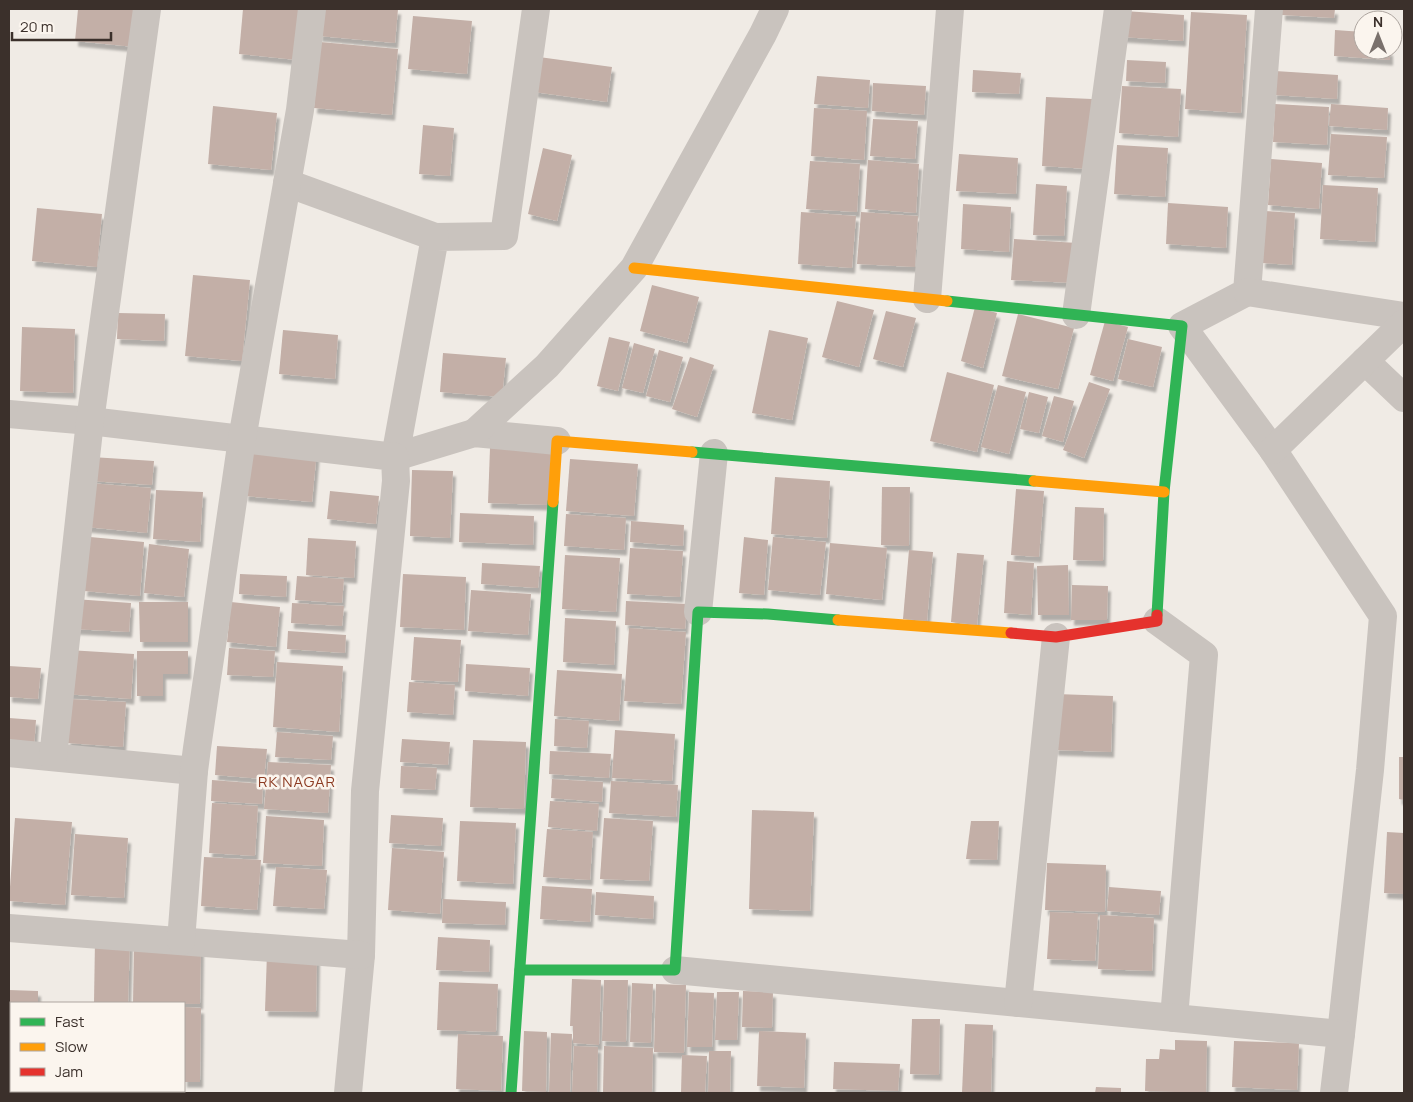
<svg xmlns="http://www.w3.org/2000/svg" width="1413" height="1102" font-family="Manrope,sans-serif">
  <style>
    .building { fill: #c3afa7; filter: url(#shadow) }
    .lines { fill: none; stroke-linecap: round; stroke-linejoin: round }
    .street { stroke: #c9c3be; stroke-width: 28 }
    .fast { stroke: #30b455; stroke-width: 11 }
    .slow { stroke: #ff9f0a; stroke-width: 11 }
    .jam { stroke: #e5322d; stroke-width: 11 }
    .labels { text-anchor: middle; stroke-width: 5; stroke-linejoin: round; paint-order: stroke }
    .neighbourhood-label { font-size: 15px; letter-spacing: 1px; fill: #8c3b22; stroke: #fbf5ee }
  </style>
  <defs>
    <filter id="shadow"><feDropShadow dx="3" dy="5.5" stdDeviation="1" flood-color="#0004"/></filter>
  </defs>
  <rect width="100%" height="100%" fill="#f0ebe5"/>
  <!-- building -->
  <g class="building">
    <path d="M78,9h60l-3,38 -60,-6z"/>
    <path d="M243,9h58l-4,51 -58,-6z"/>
    <path d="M321,9h77l-3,34 -76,-7z"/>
    <path d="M1282,9h53l-1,9 -52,-3z"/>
    <path d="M1124,11l60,4 -1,26 -61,-4z"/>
    <path d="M1191,12l56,3 -6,98 -56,-4z"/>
    <path d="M413,16l59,5 -5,53 -59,-5z"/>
    <path d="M1335,30l28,2v18h27v10l-56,-4z"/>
    <path d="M320,42l78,7 -6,66 -78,-7z"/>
    <path d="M539,57l73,10 -5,35 -73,-10z"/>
    <path d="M1127,60l39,2 -1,21 -39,-2z"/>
    <path d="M973,70l48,3 -2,21 -47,-2z"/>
    <path d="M1275,71l63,4 -1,24 -64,-4z"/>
    <path d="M817,76l53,4 -2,28 -54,-4z"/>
    <path d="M873,83l53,3 -2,29 -52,-4z"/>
    <path d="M1122,86l59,3 -3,48 -59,-4z"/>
    <path d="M1046,97l46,2 -3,70 -47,-3z"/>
    <path d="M1275,104l54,3 -2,38 -54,-3z"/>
    <path d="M1331,104l57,4 -1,22 -58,-4z"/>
    <path d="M213,106l64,7 -6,57 -63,-6z"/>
    <path d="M814,108l53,3 -3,49 -53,-4z"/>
    <path d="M873,119l45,2 -3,38 -45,-3z"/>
    <path d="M423,125l31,3 -4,48 -31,-2z"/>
    <path d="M1331,134l56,3 -3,41 -56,-3z"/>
    <path d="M1117,145l51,3 -3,49 -51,-3z"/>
    <path d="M543,148l29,7 -15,66 -29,-7z"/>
    <path d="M959,154l59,4 -2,36 -60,-3z"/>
    <path d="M1271,159l51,4 -3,46 -51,-4z"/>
    <path d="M868,160l51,4 -3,49 -51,-4z"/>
    <path d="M810,161l50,3 -3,48 -51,-3z"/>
    <path d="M1036,184l31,2 -3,50 -31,-1z"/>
    <path d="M1323,185l55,3 -3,54 -55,-3z"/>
    <path d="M1168,203l60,4 -2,41 -60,-4z"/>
    <path d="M963,204l48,3 -2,45 -48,-3z"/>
    <path d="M37,208l65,6 -5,53 -65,-6z"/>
    <path d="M1265,211l30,2 -3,52 -30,-2z"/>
    <path d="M801,212l55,4 -4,52 -54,-4z"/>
    <path d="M861,212l57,4 -3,51 -58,-3z"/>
    <path d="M1014,239l63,4 -3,40 -63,-3z"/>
    <path d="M193,275l57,5 -8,81 -57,-5z"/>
    <path d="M652,285l47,12 -12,46 -47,-12z"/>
    <path d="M837,301l37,9 -15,57 -37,-10z"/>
    <path d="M975,307l22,6 -14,55 -22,-7z"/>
    <path d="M886,311l30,7 -13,49 -30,-8z"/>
    <path d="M118,313l47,1 -1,27 -47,-2z"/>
    <path d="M1018,314l56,14 -16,61 -56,-13z"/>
    <path d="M1105,321l23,6 -15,54 -23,-6z"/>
    <path d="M22,327l53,2 -2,64 -53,-2z"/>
    <path d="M283,330l55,5 -3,44 -56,-5z"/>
    <path d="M769,330l39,8 -16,82 -40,-7z"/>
    <path d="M609,337l21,5 -12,49 -21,-5z"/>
    <path d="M1128,339l34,8 -9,40 -35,-8z"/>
    <path d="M634,343l21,6 -12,44 -21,-5z"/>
    <path d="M659,350l24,7 -13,45 -24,-6z"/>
    <path d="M443,353l63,5 -4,39 -62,-5z"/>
    <path d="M690,357l24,8 -17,52 -25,-8z"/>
    <path d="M947,372l47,13 -17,67 -47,-11z"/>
    <path d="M1089,382l21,7 -26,69 -21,-8z"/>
    <path d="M998,385l28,7 -17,62 -28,-7z"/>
    <path d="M1029,392l19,5 -9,36 -19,-4z"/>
    <path d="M1054,396l20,5 -11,41 -21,-6z"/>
    <path d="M249,443l68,7 -5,52 -67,-6z"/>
    <path d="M490,448l61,2 -2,55 -61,-2z"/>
    <path d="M92,457l62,4 -2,24 -62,-4z"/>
    <path d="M570,459l68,5 -4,52 -68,-5z"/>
    <path d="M412,470l41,1 -3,67 -40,-2z"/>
    <path d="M775,477l55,4 -3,57 -56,-4z"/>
    <path d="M89,483l62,5 -4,45 -61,-6z"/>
    <path d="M882,487h28l-1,59 -28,-1z"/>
    <path d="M1016,489l28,2 -5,66 -28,-2z"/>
    <path d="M156,490l47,2 -3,50 -47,-3z"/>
    <path d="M330,491l49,5 -3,28 -49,-5z"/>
    <path d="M1075,507l29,1 -1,53 -30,-1z"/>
    <path d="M460,513l74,3 -1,29 -74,-3z"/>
    <path d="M566,514l60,4 -2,32 -60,-4z"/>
    <path d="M631,521l53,4 -1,21 -53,-4z"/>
    <path d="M90,537l54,5 -4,54 -56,-5z"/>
    <path d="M744,537l24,3 -4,55 -25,-2z"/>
    <path d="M773,537l53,5 -6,53 -52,-5z"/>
    <path d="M308,538l48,3 -2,37 -48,-3z"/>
    <path d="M830,543l57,5 -5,52 -56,-6z"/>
    <path d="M149,544l40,5 -5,48 -40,-4z"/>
    <path d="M630,548l53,3 -3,46 -53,-3z"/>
    <path d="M909,550l24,2 -6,69 -24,-2z"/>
    <path d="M957,553l27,2 -7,70 -26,-3z"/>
    <path d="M565,555l55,3 -4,54 -54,-3z"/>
    <path d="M1007,561l27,2 -3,52 -27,-2z"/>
    <path d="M482,563l58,3 -2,22 -57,-4z"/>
    <path d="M1068,565l1,50h-31l-1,-49z"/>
    <path d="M240,574l47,2 -1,21 -47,-3z"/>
    <path d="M403,574l63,3 -2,53 -64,-3z"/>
    <path d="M297,576l47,3 -2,24 -47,-3z"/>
    <path d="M1072,585l36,1 -1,34h-36z"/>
    <path d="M471,590l60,4 -3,41 -60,-4z"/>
    <path d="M74,599l57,4 -2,29 -57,-3z"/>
    <path d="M626,601l61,3 -2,25 -60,-4z"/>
    <path d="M139,602h49v40h-48z"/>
    <path d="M231,602l49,5 -4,40 -49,-5z"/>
    <path d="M292,603l52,3 -2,20 -51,-3z"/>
    <path d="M565,618l51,3 -2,44 -51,-3z"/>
    <path d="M629,628l57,4 -5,72 -57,-3z"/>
    <path d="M288,631l58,4 -1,18 -58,-4z"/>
    <path d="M414,637l47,3 -3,42 -47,-2z"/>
    <path d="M229,648l46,3 -2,26 -46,-2z"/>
    <path d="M68,650l66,4 -3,45 -66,-5z"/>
    <path d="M137,651h51v23h-25v22h-26z"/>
    <path d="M277,662l66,4 -4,66 -66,-5z"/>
    <path d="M466,664l64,4 -2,28 -63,-5z"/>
    <path d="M9,666l32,2 -3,31 -29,-2z"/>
    <path d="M557,670l65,4 -3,47 -65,-5z"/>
    <path d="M409,682l46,3 -2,30 -46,-3z"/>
    <path d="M1056,694l57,2 -2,56 -56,-2z"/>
    <path d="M70,699l56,3 -3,45 -56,-4z"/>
    <path d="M9,718l27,2 -2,27 -25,-2z"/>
    <path d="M555,719l34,2 -2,27 -33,-2z"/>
    <path d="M615,730l60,4 -3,47 -60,-3z"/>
    <path d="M277,732l56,4 -2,24 -56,-3z"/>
    <path d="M402,739l48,3 -2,23 -48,-3z"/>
    <path d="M473,740l53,2 -2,67 -54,-2z"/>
    <path d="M217,746l50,3 -3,30 -49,-4z"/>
    <path d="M550,751l61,3 -2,24 -60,-4z"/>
    <path d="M1399,757h5v43l-5,-1z"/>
    <path d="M268,762l63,3 -3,48 -64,-4z"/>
    <path d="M401,766l36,2 -2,22 -35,-2z"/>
    <path d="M552,779l51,3 -1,20 -51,-4z"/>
    <path d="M212,780l51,4 -1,20 -51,-3z"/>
    <path d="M611,781l67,4 -2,32 -67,-4z"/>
    <path d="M550,801l49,3 -2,27 -49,-4z"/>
    <path d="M212,803l46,3 -3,50 -46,-3z"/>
    <path d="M752,810l62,2 -4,99 -61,-2z"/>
    <path d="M391,815l52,3 -2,28 -52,-3z"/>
    <path d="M266,816l58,4 -2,46 -59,-3z"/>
    <path d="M15,818l57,4 -7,83 -56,-4z"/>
    <path d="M604,818l49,3 -4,60 -49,-2z"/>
    <path d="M460,821l56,2 -3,61 -56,-3z"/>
    <path d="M971,821h28l-2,39 -31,-1z"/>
    <path d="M547,829l46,3 -3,48 -47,-3z"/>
    <path d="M1387,832l17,1v61l-20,-1z"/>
    <path d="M75,834l53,4 -4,60 -53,-3z"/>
    <path d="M392,848l52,4 -4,62 -52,-4z"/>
    <path d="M204,857l57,3 -4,50 -56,-4z"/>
    <path d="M1047,863l59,2 -1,47 -60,-2z"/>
    <path d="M276,867l51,3 -3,39 -51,-3z"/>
    <path d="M542,886l50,3 -2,33 -50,-3z"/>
    <path d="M1109,887l52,4 -2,24 -52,-4z"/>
    <path d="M596,892l58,4 -1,23 -58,-4z"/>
    <path d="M443,899l63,3 -1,23 -63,-2z"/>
    <path d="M1050,912l48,2 -3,47 -48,-2z"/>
    <path d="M1100,915l54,3 -2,53 -54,-2z"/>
    <path d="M438,937l52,3 -1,32 -53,-2z"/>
    <path d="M95,940h35l-2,63h-34z"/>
    <path d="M134,947l67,1 -1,56 -67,-1z"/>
    <path d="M267,953l50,1 -1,58 -51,-1z"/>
    <path d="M572,979l29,1 -2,65 -26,-2v-17h-3z"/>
    <path d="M604,980h24l-2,62 -24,-1z"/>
    <path d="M439,982l59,2 -2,48 -59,-2z"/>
    <path d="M632,983l21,1 -2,59 -21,-1z"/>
    <path d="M656,984l30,1 -2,68 -30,-1z"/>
    <path d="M9,990l29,1v12h-27v54h-2z"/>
    <path d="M743,991l30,1 -1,36 -30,-1z"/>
    <path d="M689,992l25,1 -2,54h-25z"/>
    <path d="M717,992h22l-2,48h-22z"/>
    <path d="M184,1007l17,1 -1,74h-16z"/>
    <path d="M912,1019h28l-1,56 -29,-1z"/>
    <path d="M965,1024l28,1 -2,68h-29z"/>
    <path d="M524,1031l23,1 -1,60 -24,-1z"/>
    <path d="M759,1031l47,2 -2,55 -47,-2z"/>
    <path d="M551,1033l21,1 -2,58h-21z"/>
    <path d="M458,1034l45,2 -2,55 -45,-2z"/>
    <path d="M1175,1040l32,1 -1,52 -61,-2 1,-32h13l1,-10 15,1z"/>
    <path d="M1234,1041l65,2 -2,47 -65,-3z"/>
    <path d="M574,1046l24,1 -1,46h-25z"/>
    <path d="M604,1046l49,2 -1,45h-49z"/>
    <path d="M709,1051h22l-1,42h-22z"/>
    <path d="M682,1055l25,1 -2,37h-24z"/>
    <path d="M834,1062l66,2 -2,27 -65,-2z"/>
    <path d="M1096,1087l25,1v5h-26z"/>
  </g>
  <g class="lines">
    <!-- street -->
    <g class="street">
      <path d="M536,9l-32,227 -69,1 -40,220 79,-24 83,8"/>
      <path d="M1269,9l-22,283 -65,34 91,124 110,166 -13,154 -29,264"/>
      <path d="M287,183l148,54"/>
      <path d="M1247,292l157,24"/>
      <path d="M927,299l23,-290"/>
      <path d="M1076,315l42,-306"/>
      <path d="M1365,361l39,37"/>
      <path d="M9,414l81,7 305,36 1,24 -31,310 -4,164 -13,138"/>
      <path d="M474,433l73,-67 87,-98 129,-234 12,-25"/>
      <path d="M1273,450l131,-127"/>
      <path d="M698,612l16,-159"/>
      <path d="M1157,621l47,34 -30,363"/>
      <path d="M9,753l185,18"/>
      <path d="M53,757l37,-336 57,-412"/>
      <path d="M9,928l352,27"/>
      <path d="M181,941l13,-170 3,-23 45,-309 58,-329 12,-101"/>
      <path d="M675,970l666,64 -7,59"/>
      <path d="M1018,1003l38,-366"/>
      <path d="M9,1093h5"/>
    </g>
    <!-- fast -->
    <g class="fast">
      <path d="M947,301l235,25 -18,166 -7,123"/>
      <path d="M692,452l342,29"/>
      <path d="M520,970h155l23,-358 70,2 70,6"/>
      <path d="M511,1093l42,-591"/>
    </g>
    <!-- slow -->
    <g class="slow">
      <path d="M634,268l313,33"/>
      <path d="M1034,481l130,11"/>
      <path d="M553,502l4,-61 135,11"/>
      <path d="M838,620l173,13"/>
    </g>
    <!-- jam -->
    <path class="jam" d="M1011,633l45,4 101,-16v-6"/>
  </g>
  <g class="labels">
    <!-- neighbourhood labels -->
    <g class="neighbourhood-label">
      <text x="297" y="787">RK NAGAR</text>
    </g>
  </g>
  <!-- border -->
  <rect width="1413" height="1102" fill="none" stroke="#3b302b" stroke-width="20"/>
  <!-- legend -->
  <rect x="10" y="1002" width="175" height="90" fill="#fbf5ee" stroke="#aea6a0"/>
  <rect x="20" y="1018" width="25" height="8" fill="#30b455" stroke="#aea6a0"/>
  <text x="55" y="1027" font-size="15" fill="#3b302b">Fast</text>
  <rect x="20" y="1043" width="25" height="8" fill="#ff9f0a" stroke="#aea6a0"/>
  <text x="55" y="1052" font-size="15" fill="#3b302b">Slow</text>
  <rect x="20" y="1068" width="25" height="8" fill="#e5322d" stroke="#aea6a0"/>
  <text x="55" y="1077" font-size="15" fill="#3b302b">Jam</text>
  <!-- north arrow -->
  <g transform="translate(1378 35)"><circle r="24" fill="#fbf5ee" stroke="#aea6a0"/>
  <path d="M0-4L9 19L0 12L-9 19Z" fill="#7a716c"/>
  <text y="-8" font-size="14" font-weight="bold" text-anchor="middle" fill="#3b302b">N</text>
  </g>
  <!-- scale -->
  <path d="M12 32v8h99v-8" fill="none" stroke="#3b302b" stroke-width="2.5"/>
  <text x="20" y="32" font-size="15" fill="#3b302b" stroke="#fbf5ee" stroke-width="4" paint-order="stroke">20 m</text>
</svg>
